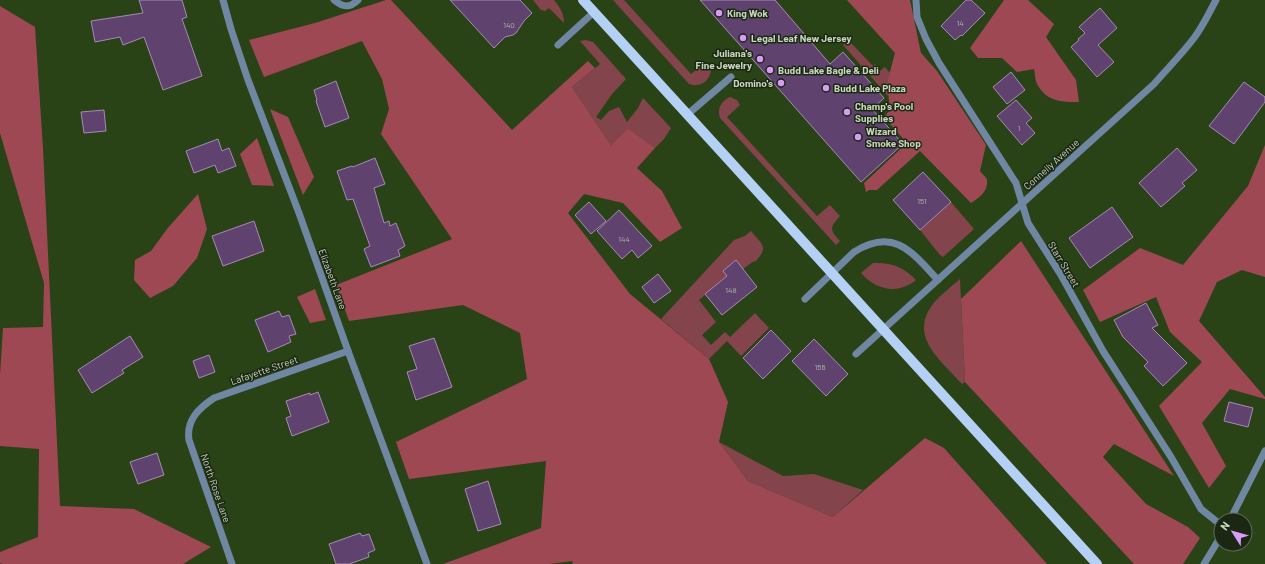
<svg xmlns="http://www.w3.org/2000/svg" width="1265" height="564" font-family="Barlow,sans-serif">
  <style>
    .green { fill: #84444c }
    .forest { fill: #9e4854 }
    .building { fill: #5f436e; stroke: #a789b8 }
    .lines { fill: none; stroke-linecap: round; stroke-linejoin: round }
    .minor { stroke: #7087a4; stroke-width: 7 }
    .major { stroke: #b4d1f5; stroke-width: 10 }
    .poi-dot { fill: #d89bf8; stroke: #1b2613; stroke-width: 1.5 }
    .labels { text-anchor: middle; stroke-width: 3; stroke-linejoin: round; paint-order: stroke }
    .number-label { font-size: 8px; fill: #aeb2aa }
    .poi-label { font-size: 10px; font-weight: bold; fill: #c8d7be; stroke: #1b2613; text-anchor: start }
    .street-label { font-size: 10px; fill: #c8d7be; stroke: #1b2613 }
  </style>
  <rect width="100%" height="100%" fill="#2a4316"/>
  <!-- green -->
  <g class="green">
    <path d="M533,0h21c6,7 10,14 10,23l-15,-15 -4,3 -4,-1z"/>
    <path d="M613,0h11l67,74 13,-10h3l4,6c-1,11 -11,18 -22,14z"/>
    <path d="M586,40l7,2 33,37 -14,15 -16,23 5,3 8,-9 10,-4 8,15 11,-14 5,-10 28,30 -7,11 -9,9 -27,-20 -17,17 -39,-58 28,-23 -20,-23z"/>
    <path d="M847,41l3,1 23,24 2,-2 5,7 5,-4 5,6 -3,10 1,13 -45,-51z"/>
    <path d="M730,97l7,3 3,5 -13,12 90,99 13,-11 10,11c-11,12 -10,14 0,25l-4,4 -116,-127c-3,-9 1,-17 10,-21z"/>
    <path d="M951,202l23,27 -31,28 -3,-2 -20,-25z"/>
    <path d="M751,231c12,15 18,15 4,31l-1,-1 -11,8 -7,-8 -9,15 -28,24 17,22 -14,13 9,10 14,-13 5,5 25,-24 14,15 -28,28 -14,-15 -18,18 -48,-40 73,-79 11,-4z"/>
    <path d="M873,263c18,-1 31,4 43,17 -19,15 -40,10 -55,-7z"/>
    <path d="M960,279l5,103 -3,2c-21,-24 -54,-47 -29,-80 7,-9 18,-17 27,-25z"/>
    <path d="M719,442l64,34 31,-2 49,16 -30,27 -85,-36z"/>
  </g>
  <!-- forest -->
  <g class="forest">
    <path d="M386,0h5l121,130 76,-69 7,7 -23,19 39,58 17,-17 27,20 -18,20 25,23 20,37 -22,14 -37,-39 -39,-9 -16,19 62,81 79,65 19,43 -9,40 29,39 85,36 92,-79 19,10 103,116h-474l-1,-3 -23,3h-106l98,-36 5,-67 -137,18 -13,-37 131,-63 -7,-46 -57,-28 -114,16 -13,-36 116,-46 -71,-105 8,-25 -7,-30 -20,-38 -98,36 -15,-37 66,-17z"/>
    <path d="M847,0h63l11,53 16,18 49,74 -6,26 7,8c1,13 -6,17 -16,24l-51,-52 -43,39h-8l-3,2 -2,-9 43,-40 -23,-26 6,-7 -3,-27 8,-30z"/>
    <path d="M1004,0h24l26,24 -8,13 30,43 3,22c-18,0 -32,0 -42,-18 -2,-4 -2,-11 -3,-15l-17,3 -15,-14h-24l-8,-10z"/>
    <path d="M0,6l35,21 8,121 17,358 74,3 77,38 -28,17h-181l-2,-1v-11l38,-15 1,-88 -39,-3v-71l3,-47 40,-1 1,-44 -44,-150z"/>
    <path d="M270,109l18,8 26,60 -11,18z"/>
    <path d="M257,138l17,48 -22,-1 -12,-31z"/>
    <path d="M1265,145v132l-23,-7 -25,12 -18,39 66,76v2l-35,-10 -28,34 24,43 -17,22 -50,-82 43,-44 -32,-30 -14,-35 -56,25 -17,-32 57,-42 43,17 65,-79z"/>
    <path d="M198,194l9,35 -10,29 -24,28 -23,12 -16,-18 1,-20 16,-9 16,-22z"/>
    <path d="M1021,241l153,235 -60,-32 -11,13 43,47 42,23 12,11 -17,26h-49l-169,-182 -4,-83z"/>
    <path d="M315,289l11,31 -16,3 -13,-26z"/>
  </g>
  <!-- building -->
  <g class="building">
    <path d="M139,0h43l5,17 -5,2 20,57 -39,14 -19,-53 -21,8 -3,-8 -25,5 -4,-21 52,-8z"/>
    <path d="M450,0h70l12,13 -8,8 -8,12 -3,2 -8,2 -11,11z"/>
    <path d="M700,0h75l55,64 13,-12 41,46 -12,11 31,35 -42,38z"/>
    <path d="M966,0h5l14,13 -23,23 -1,-1 -6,5 -14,-14z"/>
    <path d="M1100,8l17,20 -19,17 16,17 -17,15 -26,-30 8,-7 -1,-1 7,-6 -6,-6z"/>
    <path d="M1011,72l14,18 -18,14 -14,-17z"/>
    <path d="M336,81l13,37 -24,9 -9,-26 1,-1 -3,-10z"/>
    <path d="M1244,82l21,15v5l-31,42 -25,-18z"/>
    <path d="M1016,100l16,18 -6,5 9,10 -13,12 -25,-29z"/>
    <path d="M104,110l2,21 -22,2 -3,-21z"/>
    <path d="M218,139l4,12 7,-3 7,18 -18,7 -3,-8 -21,8 -8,-22z"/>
    <path d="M1177,148l20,22 -15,13 3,3 -24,21 -22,-24z"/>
    <path d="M375,158l10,26 -11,4 10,35 5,-2 1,5 6,-3 9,23 -7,4 2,6 -29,11 -7,-18 6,-3 -17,-47 -6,1 -10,-29 15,-5 1,1z"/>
    <path d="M923,172l28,30 -31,28 -27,-30z"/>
    <path d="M589,202l17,19 -15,13 -16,-19z"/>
    <path d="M1112,207l21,30 -43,31 -21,-30z"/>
    <path d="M619,210l33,36 -14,12 -6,-8 -10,9 -25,-28z"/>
    <path d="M254,221l10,30 -41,15 -11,-30z"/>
    <path d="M736,260l21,27 -35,28 -17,-21 22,-18 -4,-5z"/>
    <path d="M658,274l13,17 -17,12 -12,-16z"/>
    <path d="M1146,303l12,22 -6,3 35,35 -24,23 -19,-20 4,-4 -25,-25 -9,-17z"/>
    <path d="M279,311l3,6 7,-2 7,19 -7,2 2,6 -23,10 -13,-32z"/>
    <path d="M771,330l20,21 -28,28 -20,-21z"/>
    <path d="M130,336l13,21 -21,13 2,3 -32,20 -14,-23z"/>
    <path d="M434,338l18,49 -36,13 -9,-28 10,-3 -8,-23z"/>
    <path d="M814,339l34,35 -22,22 -34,-35z"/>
    <path d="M209,355l6,17 -16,6 -6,-17z"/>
    <path d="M318,392l11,30 -37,14 -6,-18 5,-2 -5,-15 24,-8v2z"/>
    <path d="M1229,402l24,6 -5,19 -24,-6z"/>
    <path d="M157,453l7,22 -26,9 -8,-22z"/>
    <path d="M488,481l13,43 -23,7 -13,-42z"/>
    <path d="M360,533l2,3 7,-2 6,16 -7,3 1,4 -20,7h-13l-7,-20z"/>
  </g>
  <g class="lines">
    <!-- minor -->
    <g class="minor">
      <path d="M223,0l8,29 17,51 51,133 49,138 79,213"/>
      <path d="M334,0c9,8 16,8 24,0"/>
      <path d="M916,0l1,17 9,22 13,24 77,120 12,40 33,52 42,76 68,106 30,52 20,16"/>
      <path d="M558,45l36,-33"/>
      <path d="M688,114l43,-37"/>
      <path d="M805,299l49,-47c40,-25 58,0 84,28"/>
      <path d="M856,354l298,-270c13,-15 28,-30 40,-46 9,-12 15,-25 22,-38"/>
      <path d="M1230,520l35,-69"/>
      <path d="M232,564l-43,-124c-3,-20 10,-32 25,-42l134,-47"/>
      <path d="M1204,564l17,-28"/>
    </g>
    <!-- major -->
    <path class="major" d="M583,0l514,564"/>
  </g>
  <!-- markers -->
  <g class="poi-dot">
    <circle cx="719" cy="13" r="4"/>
    <circle cx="743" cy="38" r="4"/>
    <circle cx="760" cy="59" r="4"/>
    <circle cx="770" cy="70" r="4"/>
    <circle cx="781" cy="83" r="4"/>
    <circle cx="826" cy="88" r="4"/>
    <circle cx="847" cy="112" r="4"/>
    <circle cx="858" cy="137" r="4"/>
  </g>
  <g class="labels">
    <!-- number labels -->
    <g class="number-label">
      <text x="960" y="26">14</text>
      <text x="509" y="28">140</text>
      <text x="1019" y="131">1</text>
      <text x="922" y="204">151</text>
      <text x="624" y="242">144</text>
      <text x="731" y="293">148</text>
      <text x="820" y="370">156</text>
    </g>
    <!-- poi labels -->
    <g class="poi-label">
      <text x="727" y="17">King Wok</text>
      <text x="751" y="42">Legal Leaf New Jersey</text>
      <text x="752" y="57" text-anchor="end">Juliana's<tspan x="752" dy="12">Fine Jewelry</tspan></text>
      <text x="778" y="74">Budd Lake Bagle &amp; Deli</text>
      <text x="773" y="87" text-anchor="end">Domino's</text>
      <text x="834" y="92">Budd Lake Plaza</text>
      <text x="855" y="110">Champ's Pool<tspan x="855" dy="12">Supplies</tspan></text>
      <text x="866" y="135">Wizard<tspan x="866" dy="12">Smoke Shop</tspan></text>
    </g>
    <!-- street labels -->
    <g class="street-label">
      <text transform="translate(1051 164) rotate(-42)" y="4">Connelly Avenue</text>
      <text transform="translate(1064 264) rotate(59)" y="4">Starr Street</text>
      <text transform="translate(333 279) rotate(70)" y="4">Elizabeth Lane</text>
      <text transform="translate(264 370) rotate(-19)" y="4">Lafayette Street</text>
      <text transform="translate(216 488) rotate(71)" y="4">North Rose Lane</text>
    </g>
  </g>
  <!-- north arrow -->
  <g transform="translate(1233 532) rotate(307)"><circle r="19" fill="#1b2613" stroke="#606d57"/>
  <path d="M0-3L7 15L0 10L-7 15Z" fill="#d89bf8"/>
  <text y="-6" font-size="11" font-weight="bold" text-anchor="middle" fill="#c8d7be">N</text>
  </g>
</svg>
